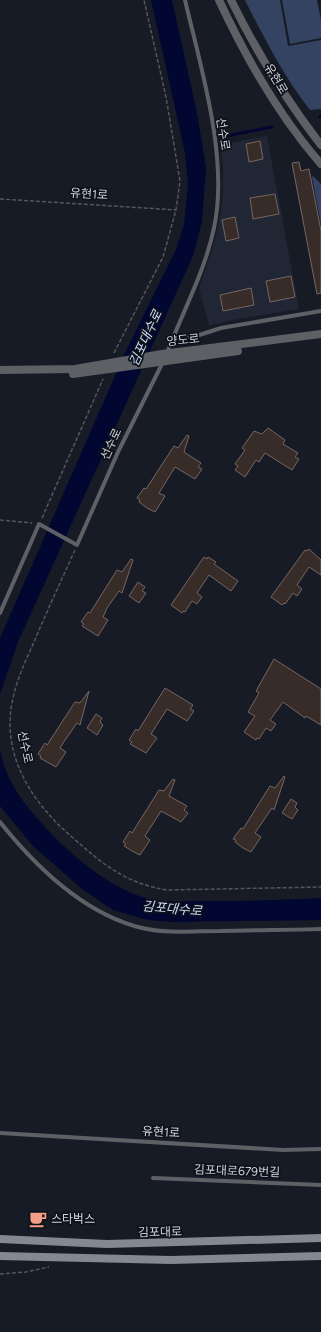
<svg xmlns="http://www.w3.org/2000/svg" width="321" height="1332" font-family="Figtree,'Noto Sans KR',sans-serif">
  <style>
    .built { fill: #202634 }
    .green { fill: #344361 }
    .water { fill: #010731 }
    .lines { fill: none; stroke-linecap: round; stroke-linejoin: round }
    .stream { stroke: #010731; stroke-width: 3 }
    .building { fill: #382c28; stroke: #756663 }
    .path { stroke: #52565f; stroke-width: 1.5; stroke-dasharray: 4 2; stroke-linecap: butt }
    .service { stroke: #5e6065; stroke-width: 4 }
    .tertiary { stroke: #5e6065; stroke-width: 8 }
    .secondary { stroke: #848890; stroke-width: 8 }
    .labels { text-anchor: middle; stroke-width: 3.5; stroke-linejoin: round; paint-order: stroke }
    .street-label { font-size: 12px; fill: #cfd2d8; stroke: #0e121b }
    .poi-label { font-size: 12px; fill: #cfd2d8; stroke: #0e121b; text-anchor: start }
    .water-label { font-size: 13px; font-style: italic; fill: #ccdbfa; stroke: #0e121b }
  </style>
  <rect width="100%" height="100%" fill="#171b25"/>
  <!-- built -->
  <path class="built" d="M267,136l32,173 -66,11 -24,6 -10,-38 16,-47 6,-30 2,-20v-24l-3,-22z"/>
  <!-- green -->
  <g class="green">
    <path d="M245,0h35l8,46 33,-6v69l-11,1c-26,-33 -46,-72 -65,-110z"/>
    <path d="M282,0h35l4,20v18l-31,6z"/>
    <path d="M313,176l8,8v41l-9,-48z"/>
  </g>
  <!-- water -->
  <g class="water">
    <path d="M151,0h21l25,113 9,54 -4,55 -9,34 -155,342 -20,44 -18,52v-56l125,-285 51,-104 8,-24 4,-41 -3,-31z"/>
    <path d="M0,749c5,32 24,55 45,78 27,29 62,59 100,71 18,5 39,3 58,3 39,0 79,-1 118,-3v22l-151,2 -22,-2 -35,-10 -31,-21 -49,-43 -33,-40z"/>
  </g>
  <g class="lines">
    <!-- stream -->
    <g class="stream">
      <path d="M320,117l1,-1"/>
      <path d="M221,137l51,-10"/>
    </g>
  </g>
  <!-- building -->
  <g class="building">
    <path d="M260,141l3,18 -14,3 -3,-18z"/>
    <path d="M299,162l2,9 8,-2 12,62v62l-4,1 -25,-131z"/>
    <path d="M275,194l4,20 -26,5 -3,-21z"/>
    <path d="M235,217l4,21 -13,3 -4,-21z"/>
    <path d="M291,276l4,21 -25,5 -4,-21z"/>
    <path d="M251,288l3,17 -31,6 -3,-16z"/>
    <path d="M268,428l17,12 -2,4 15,9 -3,4 4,2 -7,11 -27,-17 -6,9 -3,-2 -11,17 -10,-7 3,-4 -3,-2 10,-14 -3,-2 12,-17 8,3z"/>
    <path d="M187,435l2,1 -5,16 17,11 -3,4 4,2 -7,10 -20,-12 -16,26 6,3 -10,16 -8,-4 -8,-6 1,-2 -3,-2 7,-10 2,1 28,-43 4,2z"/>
    <path d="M309,549l12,11v15l-12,-8 -12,18 5,4 -5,7 -4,-3 -8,11 -1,-1 -2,2 -11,-8 34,-47 2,1z"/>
    <path d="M204,557l3,2 1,-2 8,5 -2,2 24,17 -7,10 -22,-16 -12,18 5,4 -5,7 -5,-3 -7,11 -2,-1 -1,2 -11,-8z"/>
    <path d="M131,559l2,1 -11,33 -3,-2 -12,17 -4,9 5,3 -10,16 -16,-10 2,-2 -3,-2 7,-10 2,1 27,-43 5,2z"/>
    <path d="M138,582l7,5 -3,4 4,2 -7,10 -10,-7z"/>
    <path d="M274,659l47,30v36l-15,-9 -1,2 -22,-16 -13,18 6,4 -5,7 -5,-3 -7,11 -2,-1 -1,2 -12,-8 11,-16 -7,-4 11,-19 -3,-2z"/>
    <path d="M165,688l28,17 -3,4 4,2 -7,10 -20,-12 -16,25 6,4 -11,15 -16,-9 2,-2 -3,-2 7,-11 2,2z"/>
    <path d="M89,691l-9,34 -3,-2 -12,17 -5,8 6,4 -10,15 -16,-9 1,-2 -3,-2 7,-11 2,2 28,-43 5,1z"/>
    <path d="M96,714l6,4 -2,4 3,3 -6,10 -10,-7z"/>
    <path d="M284,776l1,1 -11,33 -2,-2 -17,25 6,4 -10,15 -8,-4 -8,-6 1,-2 -3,-1 8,-11 2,1 27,-43 5,2z"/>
    <path d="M173,779l2,1 -6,16 18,10 -3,4 4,3 -7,9 -20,-11 -16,25 5,4 -10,15 -8,-4 -8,-5 2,-2 -3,-2 7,-11 2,2 27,-43 5,1z"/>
    <path d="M291,799l6,4 -2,4 3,3 -6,9 -10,-6z"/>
  </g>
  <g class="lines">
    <!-- path -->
    <g class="path">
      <path d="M0,199l176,11"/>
      <path d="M114,353l49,-96 13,-47 4,-29 -14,-84 -22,-97"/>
      <path d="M42,518l61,-139"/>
      <path d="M0,520l32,3"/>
      <path d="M75,550c-14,31 -28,61 -41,92 -8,18 -17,37 -21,56 -13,57 19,105 60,140 31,27 52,45 94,52l154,-3"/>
      <path d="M0,1274l26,-2 23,-5"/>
    </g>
    <!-- service -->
    <g class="service">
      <path d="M173,337h20l28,-9 100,-17"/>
      <path d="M167,353c16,-42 38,-82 47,-125 15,-69 -13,-160 -29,-228"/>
      <path d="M0,613l39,-89 38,21 41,-93 45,-90"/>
      <path d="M0,822c36,45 84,92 142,106 25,6 52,3 78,3 34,-1 67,-1 101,-2"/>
      <path d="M0,1133l283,17 38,-1"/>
      <path d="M153,1178l168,7"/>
    </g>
    <!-- tertiary -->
    <g class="tertiary">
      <path d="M219,0c27,58 60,116 102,164"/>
      <path d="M231,0c25,51 55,100 90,145"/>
      <path d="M0,370l75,-1 87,-15 159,-20"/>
      <path d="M73,374l165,-23"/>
    </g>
    <!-- secondary -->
    <g class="secondary">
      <path d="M0,1239l107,5 214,-6"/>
      <path d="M0,1256l171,4 150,-4"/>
    </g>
  </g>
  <!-- icons -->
  <defs>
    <g id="cafe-bare" transform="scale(1.38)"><path d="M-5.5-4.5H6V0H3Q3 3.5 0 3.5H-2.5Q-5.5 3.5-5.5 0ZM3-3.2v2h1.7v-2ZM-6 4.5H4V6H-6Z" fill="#f49e88" stroke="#0e121b" stroke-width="2.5" paint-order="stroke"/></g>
  </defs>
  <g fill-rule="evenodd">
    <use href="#cafe-bare" x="38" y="1219"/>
  </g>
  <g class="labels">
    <!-- street labels -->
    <g class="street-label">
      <text transform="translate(276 79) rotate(59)" y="4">유현로</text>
      <text transform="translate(223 134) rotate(81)" y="4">선수로</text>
      <text transform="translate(89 194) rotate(4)" y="4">유현1로</text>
      <text transform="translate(183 340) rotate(-6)" y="4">양도로</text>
      <text transform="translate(111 444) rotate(-65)" y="4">선수로</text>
      <text transform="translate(25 747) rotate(78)" y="4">선수로</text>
      <text transform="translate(161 1132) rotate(3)" y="4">유현1로</text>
      <text transform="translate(237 1171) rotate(2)" y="4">김포대로679번길</text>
      <text transform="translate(160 1232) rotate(-1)" y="4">김포대로</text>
    </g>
    <!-- poi labels -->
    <g class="poi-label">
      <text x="51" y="1223">스타벅스</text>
    </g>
    <!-- water labels -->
    <g class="water-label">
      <text transform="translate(145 338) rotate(-65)" y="5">김포대수로</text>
      <text transform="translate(172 908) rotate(5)" y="5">김포대수로</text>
    </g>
  </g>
</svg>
